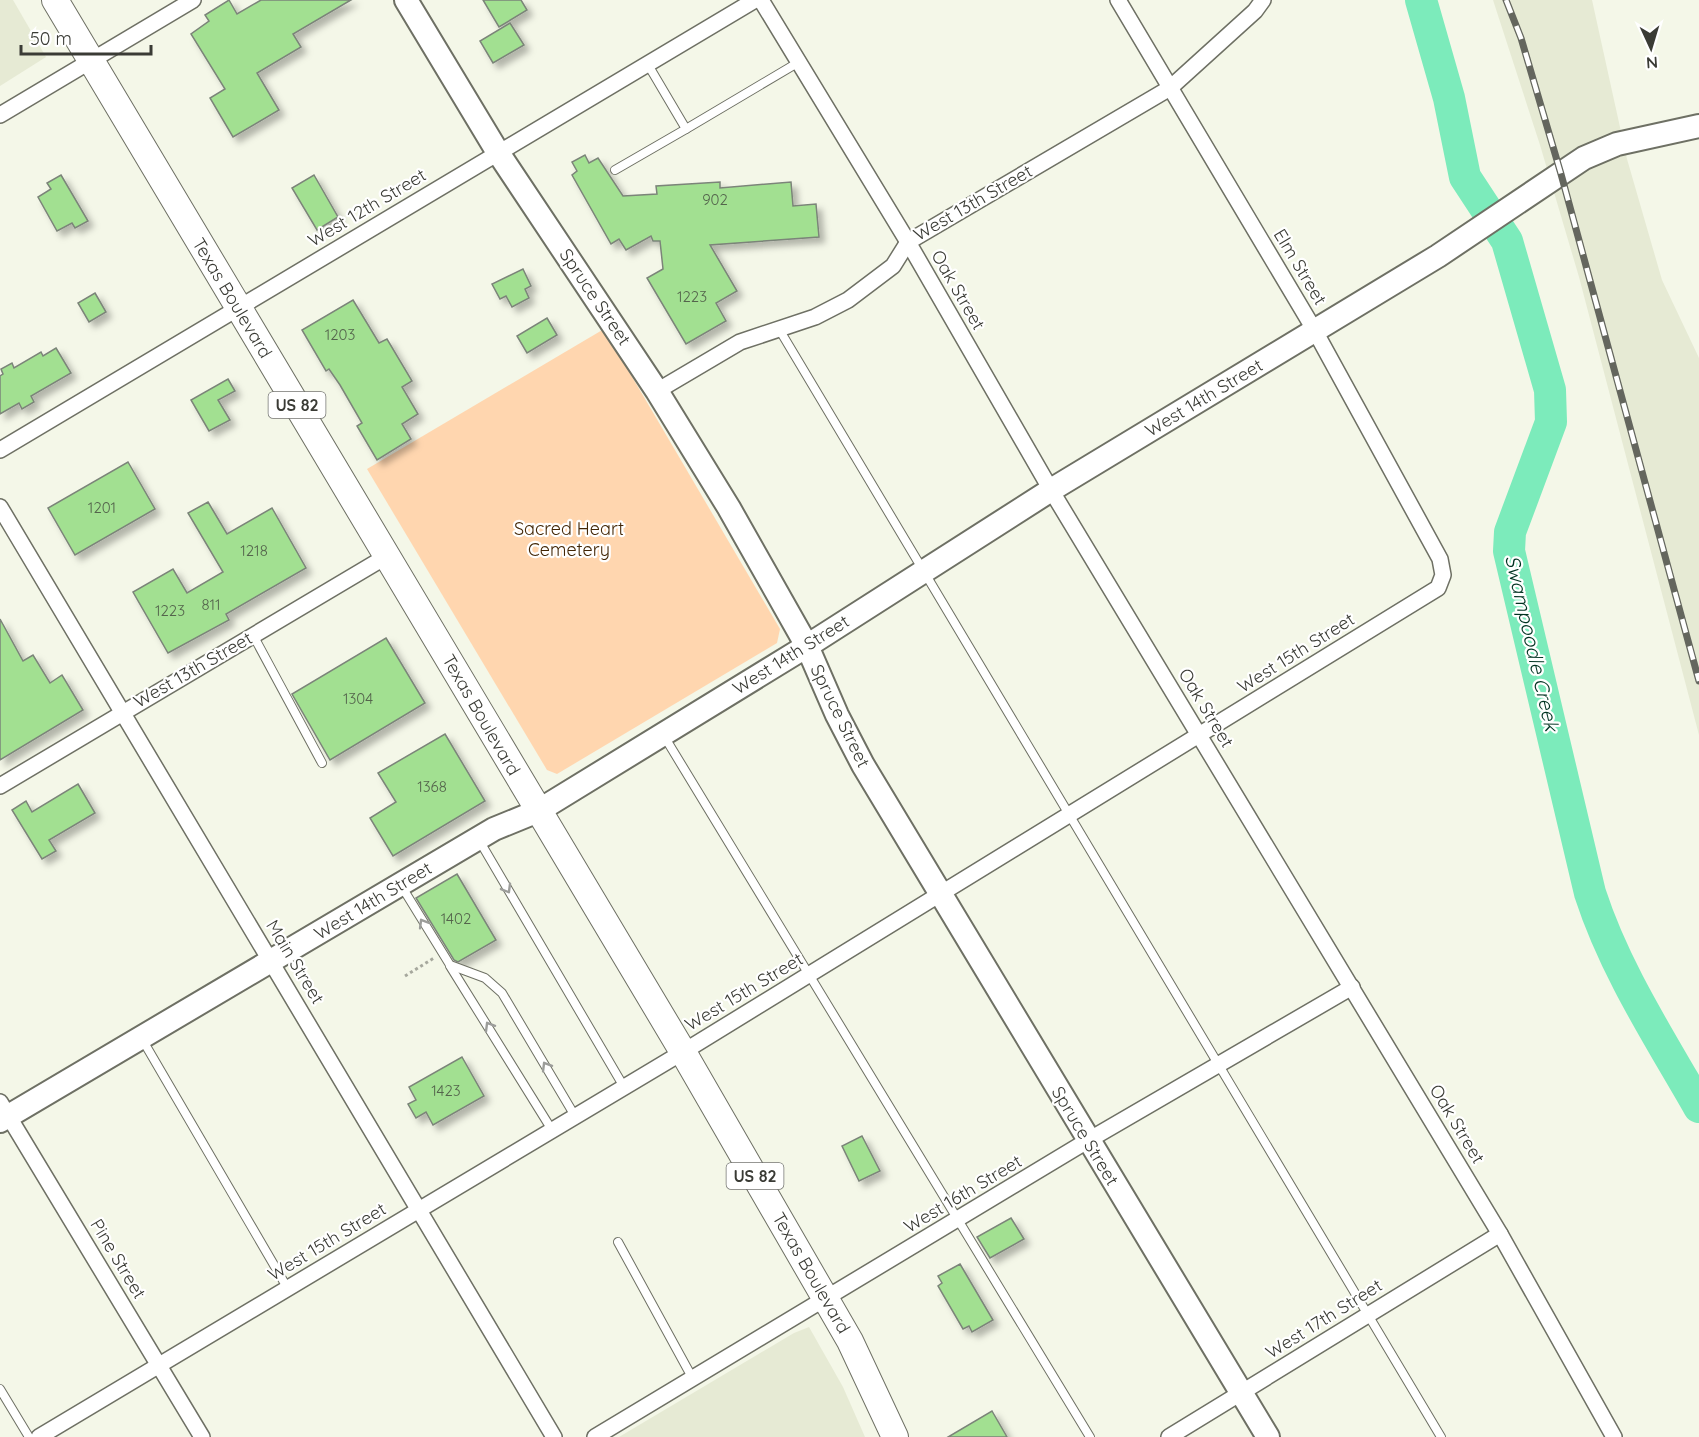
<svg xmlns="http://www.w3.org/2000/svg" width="1699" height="1437" font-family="Quicksand,sans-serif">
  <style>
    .built { fill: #e6ead4 }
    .green { fill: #ffd6af }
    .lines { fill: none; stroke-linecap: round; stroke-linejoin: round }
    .river { stroke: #7cebbb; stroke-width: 32 }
    .building { fill: #a2e091; stroke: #7b8479; stroke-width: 1.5; filter: url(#shadow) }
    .lane-casing { stroke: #6e7064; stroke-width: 10 }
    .street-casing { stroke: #6e7064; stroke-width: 18 }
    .secondary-casing { stroke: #6e7064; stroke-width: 26 }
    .primary-casing { stroke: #6e7064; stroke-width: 28 }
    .path { stroke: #a6a89d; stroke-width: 3; stroke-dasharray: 3 3; stroke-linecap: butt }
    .lane { stroke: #fff; stroke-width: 8 }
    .street { stroke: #fff; stroke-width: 15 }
    .secondary { stroke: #fff; stroke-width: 22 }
    .primary { stroke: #fff; stroke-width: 26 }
    .rail-casing { stroke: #64665e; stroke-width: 7 }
    .rail { stroke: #fff; stroke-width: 4.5; stroke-dasharray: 14; stroke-linecap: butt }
    .oneway { stroke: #9c9d9a }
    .labels { text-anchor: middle; stroke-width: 4.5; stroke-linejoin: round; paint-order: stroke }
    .number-label { font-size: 15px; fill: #54644c }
    .shield { fill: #fff; stroke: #757672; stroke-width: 1.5 }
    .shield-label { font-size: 16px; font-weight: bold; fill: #3a3b35 }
    .street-label { font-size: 18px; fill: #3a3b35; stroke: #fff }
    .park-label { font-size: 18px; fill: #422605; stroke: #fff }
    .water-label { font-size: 20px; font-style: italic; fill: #003321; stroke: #fff }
  </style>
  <defs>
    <filter id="shadow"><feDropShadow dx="5.5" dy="5.5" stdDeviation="3" flood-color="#0004"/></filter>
  </defs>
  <rect width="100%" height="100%" fill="#f4f7e8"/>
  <!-- built -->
  <g class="built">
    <path d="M0,0h13l33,57 -46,29z"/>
    <path d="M1493,0h99l35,159 35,121 37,78v377l-120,-458 -39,-132z"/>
    <path d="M809,1327l34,60 22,50h-246l175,-104z"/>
  </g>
  <!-- green -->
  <path class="green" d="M604,329l176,300 -3,14 -220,131 -10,-4 -180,-301z"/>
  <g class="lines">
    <!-- river -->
    <path class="river" d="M1421,0l28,98 16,79 42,64 43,149 1,32 -41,110 -1,19 81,342c25,77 69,144 109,214"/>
  </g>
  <!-- building -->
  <g class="building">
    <path d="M229,0l8,14 24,-14h90l-58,34 8,13 -44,26 22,37 -46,27 -23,-39 15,-9 -34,-55 18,-13 -4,-6z"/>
    <path d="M483,0h38l6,10 -28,17z"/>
    <path d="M510,23l14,22 -31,18 -13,-22z"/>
    <path d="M585,155l4,8 9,-5 25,38 34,-2 -1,-8 64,-4v6l71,-6 2,24 23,-2 3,33 -109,8 27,46 -21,12 10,18 -40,23 -39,-66 16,-9 -3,-28h-7l-2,-5 -25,14 -7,-11 -8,5 -39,-69 5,-4 -5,-9z"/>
    <path d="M61,175l27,46 -13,7 -3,-5 -15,8 -19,-34 13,-8 -4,-6z"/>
    <path d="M314,175l24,42 -21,13 -25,-42z"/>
    <path d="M523,269l8,17 -6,3 4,9 -17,9 -6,-11 -6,3 -8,-15z"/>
    <path d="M95,293l11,19 -17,10 -11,-19z"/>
    <path d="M353,300l26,43 8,-4 25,42 -10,6 16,27 -16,10 9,15 -34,21 -20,-34 5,-3 -22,-38 -11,-16 -3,2 -24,-41z"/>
    <path d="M547,318l10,17 -30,18 -10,-17z"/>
    <path d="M56,348l15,25 -40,23 3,6 -12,7 -3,-6 -19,11v-38l3,-2 -2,-5 11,-6 2,5 27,-16 2,4z"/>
    <path d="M228,379l7,12 -17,9 12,20 -21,11 -18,-31z"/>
    <path d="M128,462l27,47 -80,46 -27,-47z"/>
    <path d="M208,502l19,32 45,-26 34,60 -80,46 3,6 -61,33 -35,-61 40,-23 14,24 36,-21 -35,-59z"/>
    <path d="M0,619l23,42 10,-6 17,28 12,-8 21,35 -83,50z"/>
    <path d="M386,638l39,65 -95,57 -38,-66z"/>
    <path d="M445,734l40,67 -92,55 -23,-38 26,-16 -18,-29z"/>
    <path d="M78,784l17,29 -46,27 7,11 -14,8 -30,-49 14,-9 6,11z"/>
    <path d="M457,874l39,66 -38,22 -4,-2 -38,-62z"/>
    <path d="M462,1057l22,39 -51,29 -7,-13 -10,6 -8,-14 8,-4 -7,-13z"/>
    <path d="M862,1136l18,35 -21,10 -17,-35z"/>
    <path d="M1011,1218l13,21 -34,19 -13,-21z"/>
    <path d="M960,1264l33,56 -21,12 -3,-6 -6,3 -25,-43 4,-3 -4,-7z"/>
    <path d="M992,1411l15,26h-59z"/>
  </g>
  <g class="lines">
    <!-- lane casing -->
    <g class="lane-casing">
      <g id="lane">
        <path d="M686,129l113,-67"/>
        <path d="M615,170l71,-41 -39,-66"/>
        <path d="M779,329l662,1108"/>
        <path d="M253,635l69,128"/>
        <path d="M664,736l426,701"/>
        <path d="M479,840l145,247"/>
        <path d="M402,887l48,78 35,13 17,15 73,123"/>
        <path d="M450,966l102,164"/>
        <path d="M142,1039l146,250"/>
        <path d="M618,1242l75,137"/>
        <path d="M0,1389l29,48"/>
      </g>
    </g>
    <!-- street casing -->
    <g class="street-casing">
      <g id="street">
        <path d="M761,0l147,242 143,248 449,744 114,203"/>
        <path d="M0,115l193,-115"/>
        <path d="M657,391l83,-49 75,-25 33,-17 45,-34 15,-24 262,-154 85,-77 8,-11"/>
        <path d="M0,450l755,-450"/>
        <path d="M0,507l554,930"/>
        <path d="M0,786l387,-230"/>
        <path d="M0,1102l202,335"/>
        <path d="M39,1437l644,-385 755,-464 5,-13 -3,-16 -125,-228 -197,-331"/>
        <path d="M595,1437l492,-296 265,-154"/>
        <path d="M1169,1437l331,-203"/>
      </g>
    </g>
    <!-- secondary casing -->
    <g class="secondary-casing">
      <g id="secondary">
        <path d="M406,0l91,151 160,240 72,117 78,138 30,69 26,50 405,672"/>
        <path d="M0,1121l494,-292 44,-18 269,-165 244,-156 387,-234 146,-98 33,-14 82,-18"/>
      </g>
    </g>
    <!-- primary casing -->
    <g class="primary-casing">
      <path id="primary" d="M55,0l628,1052 167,289 45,96"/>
    </g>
    <!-- path -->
    <path class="path" d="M405,976l29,-18"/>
    <!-- lane -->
    <use href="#lane" class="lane"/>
    <!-- street -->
    <use href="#street" class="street"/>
    <!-- secondary -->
    <use href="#secondary" class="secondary"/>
    <!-- primary -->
    <use href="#primary" class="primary"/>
    <!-- rail casing -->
    <g class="rail-casing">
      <path id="rail" d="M1506,0l15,38 40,136 138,507"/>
    </g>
    <!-- rail -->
    <use href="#rail" class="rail"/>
  </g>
  <!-- one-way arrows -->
  <defs><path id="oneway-chevron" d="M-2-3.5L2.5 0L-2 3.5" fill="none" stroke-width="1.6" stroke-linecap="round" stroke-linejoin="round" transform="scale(1.5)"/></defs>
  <g class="oneway">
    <use href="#oneway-chevron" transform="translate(507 889) rotate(60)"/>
    <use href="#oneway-chevron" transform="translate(423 923) rotate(-121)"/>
    <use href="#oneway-chevron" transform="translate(489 1026) rotate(-121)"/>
    <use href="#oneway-chevron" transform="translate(546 1066) rotate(-121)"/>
  </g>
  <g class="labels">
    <!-- number labels -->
    <g class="number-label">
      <text x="715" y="205">902</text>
      <text x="692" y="302">1223</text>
      <text x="340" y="340">1203</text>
      <text x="102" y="513">1201</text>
      <text x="254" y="556">1218</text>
      <text x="211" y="610">811</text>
      <text x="170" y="616">1223</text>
      <text x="358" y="704">1304</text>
      <text x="432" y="792">1368</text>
      <text x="456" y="924">1402</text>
      <text x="446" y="1096">1423</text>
    </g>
    <!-- shield labels -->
    <g class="shield">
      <rect x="268.5" y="392" width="57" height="26" rx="4.5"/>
      <rect x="726.5" y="1163" width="57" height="26" rx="4.5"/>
    </g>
    <g class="shield-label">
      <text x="297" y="411">US 82</text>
      <text x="755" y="1182">US 82</text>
    </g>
    <!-- street labels -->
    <g class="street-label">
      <text transform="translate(973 203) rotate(-30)" y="6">West 13th Street</text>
      <text transform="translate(367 208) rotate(-31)" y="6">West 12th Street</text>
      <text transform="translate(1300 267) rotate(59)" y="6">Elm Street</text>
      <text transform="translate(958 290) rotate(60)" y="6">Oak Street</text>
      <text transform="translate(595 297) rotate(56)" y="6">Spruce Street</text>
      <text transform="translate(232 298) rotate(59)" y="6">Texas Boulevard</text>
      <text transform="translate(1204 398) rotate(-31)" y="6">West 14th Street</text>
      <text transform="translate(1296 653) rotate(-32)" y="6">West 15th Street</text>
      <text transform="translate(791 655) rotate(-32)" y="6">West 14th Street</text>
      <text transform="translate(193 670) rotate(-30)" y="6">West 13th Street</text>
      <text transform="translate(1206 708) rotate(59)" y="6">Oak Street</text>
      <text transform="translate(481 715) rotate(60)" y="6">Texas Boulevard</text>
      <text transform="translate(840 716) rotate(64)" y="6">Spruce Street</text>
      <text transform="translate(373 901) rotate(-31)" y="6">West 14th Street</text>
      <text transform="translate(295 962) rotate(59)" y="6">Main Street</text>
      <text transform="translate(744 992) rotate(-31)" y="6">West 15th Street</text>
      <text transform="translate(1457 1124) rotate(59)" y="6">Oak Street</text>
      <text transform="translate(1085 1136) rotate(59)" y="6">Spruce Street</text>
      <text transform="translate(963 1194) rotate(-31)" y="6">West 16th Street</text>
      <text transform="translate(327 1242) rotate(-31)" y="6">West 15th Street</text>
      <text transform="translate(118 1259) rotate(59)" y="6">Pine Street</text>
      <text transform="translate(811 1273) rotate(60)" y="6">Texas Boulevard</text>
      <text transform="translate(1324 1319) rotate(-32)" y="6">West 17th Street</text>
    </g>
    <!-- park labels -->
    <g class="park-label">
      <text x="569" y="535">Sacred Heart<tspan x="569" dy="21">Cemetery</tspan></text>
    </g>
    <!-- water labels -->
    <g class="water-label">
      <text transform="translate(1532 643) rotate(77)" y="7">Swampoodle Creek</text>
    </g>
  </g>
  <!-- north arrow -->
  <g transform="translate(1651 48) rotate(176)" stroke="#ffffff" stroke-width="4.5" paint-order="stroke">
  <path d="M0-4.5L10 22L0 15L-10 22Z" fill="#3a3b35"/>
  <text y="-9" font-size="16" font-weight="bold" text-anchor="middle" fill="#3a3b35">N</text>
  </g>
  <!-- scale -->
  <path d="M21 45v9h130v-9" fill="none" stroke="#3a3b35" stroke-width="3"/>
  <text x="30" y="45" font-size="18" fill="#3a3b35" stroke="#ffffff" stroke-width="4.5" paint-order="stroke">50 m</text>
</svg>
